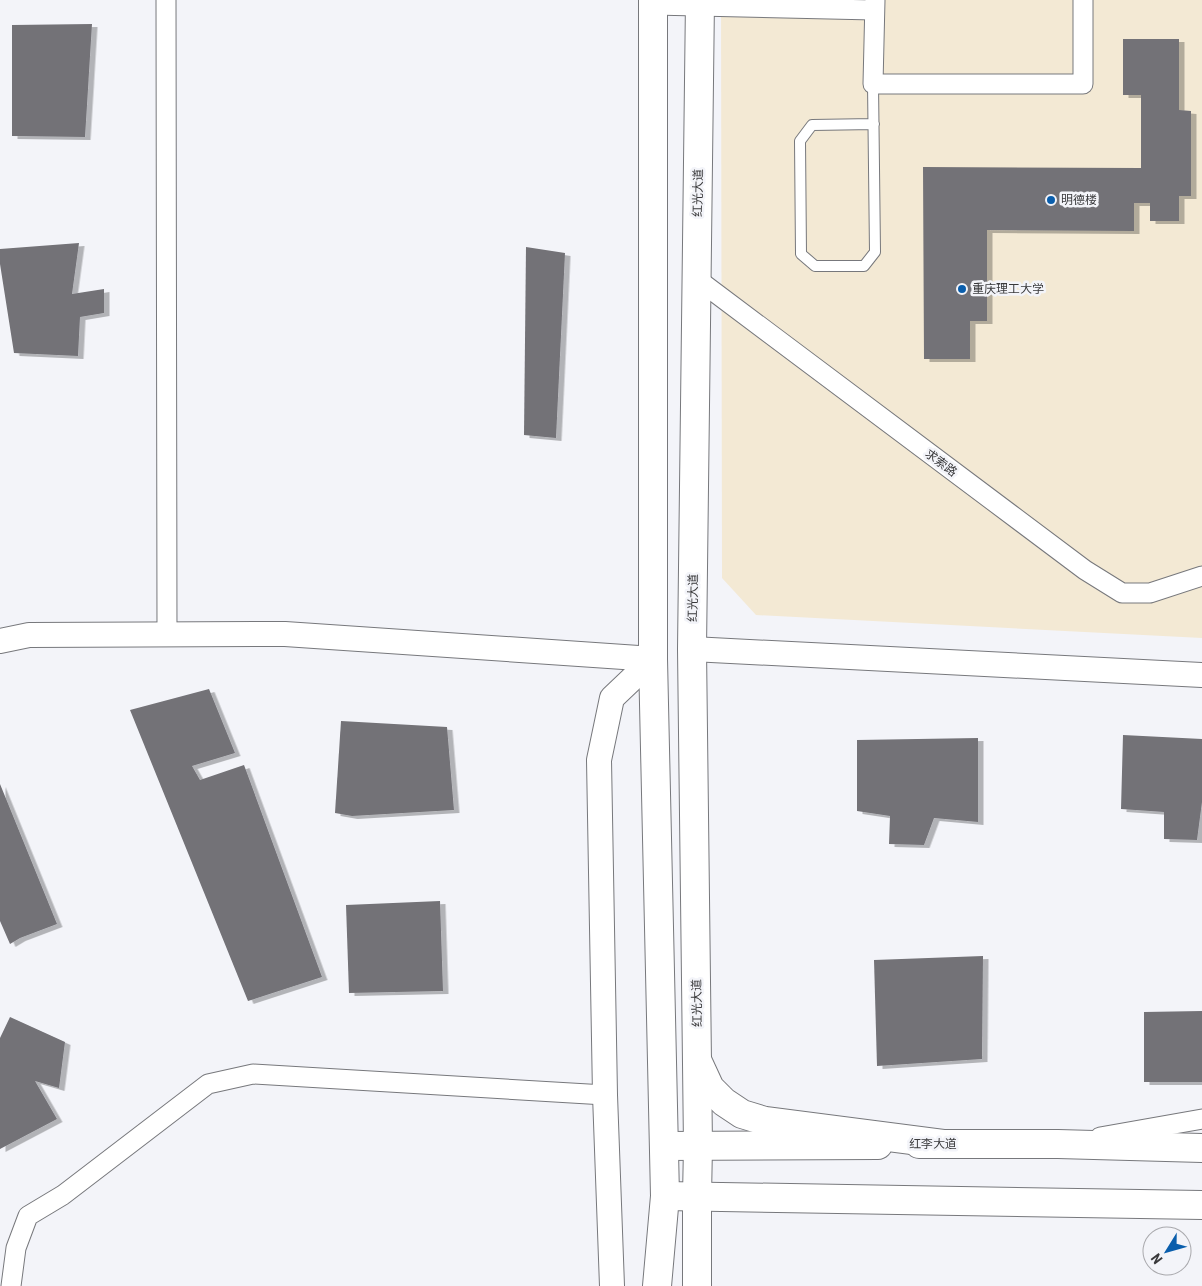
<svg xmlns="http://www.w3.org/2000/svg" width="1202" height="1286" viewBox="0 0 1202 1286" font-family="'Roboto Condensed','Noto Sans SC',sans-serif">
<defs>
<filter id="shadow"><feDropShadow dx="5.5" dy="3" stdDeviation="0" flood-color="#0004"/></filter>
</defs>
<rect width="100%" height="100%" fill="#f3f4f9"/>
<polygon fill="#f3e9d4" points="721,0 1202,0 1202,638 756,615 722,578"/>
<g fill="#737277" filter="url(#shadow)">
<polygon points="92,24 85,137 12,136 12,25"/>
<polygon points="1123,39 1179,39 1179,110 1191,111 1191,196 1179,196 1179,221 1150,221 1150,203 1134,203 1134,231 987,230 987,321 970,321 970,359 924,359 923,167 1141,168 1141,95 1123,95"/>
<polygon points="79,243 72,294 104,289 104,313 80,317 78,356 14,353 0,264 0,249"/>
<polygon points="526,247 565,253 556,438 524,435"/>
<polygon points="209,689 235,753 192,766 200,780 244,765 322,977 248,1001 130,710"/>
<polygon points="341,721 447,727 454,810 352,816 335,813"/>
<polygon points="1123,735 1202,739 1202,802 1197,840 1164,839 1164,812 1121,809"/>
<polygon points="978,738 978,822 934,818 924,845 889,844 890,816 857,811 857,740"/>
<polygon points="0,784 57,924 20,938 10,944 0,921"/>
<polygon points="440,901 443,991 349,993 346,905"/>
<polygon points="983,956 982,1059 877,1066 874,960"/>
<polygon points="1202,1011 1202,1082 1144,1082 1144,1012"/>
<polygon points="10,1017 65,1042 59,1088 35,1081 57,1119 0,1149 0,1038"/>
</g>
<g fill="none" stroke-linecap="round" stroke-linejoin="round">
<defs>
<polyline id="service" points="873,84 875,252 864,266 815,266 801,254 800,141 812,125 874,124"/>
<g id="minor">
<polyline points="166,0 167,635"/>
<polyline points="875,0 873,84 1083,84 1083,0"/>
<polyline points="653,5 874,10"/>
<polyline points="697,279 1085,570 1122,593 1150,593 1202,576"/>
<polyline points="1100,1137 1202,1119"/>
<polyline points="11,1286 16,1248 28,1216 63,1195 208,1084 253,1074 605,1095"/>
</g>
<g id="tertiary">
<polyline points="0,641 29,635 285,634 653,659"/>
<polyline points="692,649 1202,675"/>
<polyline points="612,1286 605,1095 599,760 612,698 653,659"/>
</g>
<g id="secondary">
<polyline points="919,1144 1058,1144 1202,1148"/>
<polyline points="664,1146 878,1145"/>
<polyline points="697,1196 697,1286"/>
<polyline points="657,1286 665,1196 1202,1205"/>
</g>
<g id="primary">
<polyline points="653,0 653,659 665,1196"/>
<polyline points="698,1062 710,1088 724,1102 742,1114 765,1121 943,1144"/>
<polyline points="697,1196 698,1146 692,649 700,0"/>
</g>
</defs>
<use href="#service" stroke="#77787c" stroke-width="12"/>
<use href="#minor" stroke="#77787c" stroke-width="21"/>
<use href="#tertiary" stroke="#77787c" stroke-width="26"/>
<use href="#secondary" stroke="#77787c" stroke-width="30"/>
<use href="#primary" stroke="#77787c" stroke-width="30"/>
<use href="#service" stroke="#fff" stroke-width="10"/>
<use href="#minor" stroke="#fff" stroke-width="19"/>
<use href="#tertiary" stroke="#fff" stroke-width="24"/>
<use href="#secondary" stroke="#fff" stroke-width="28"/>
<use href="#primary" stroke="#fff" stroke-width="28"/>
</g>
<g fill="#0a5eac" stroke="#f3f4f9" stroke-width="2">
<circle cx="1051" cy="200" r="5"/>
<circle cx="962" cy="289" r="5"/>
</g>
<g text-anchor="middle" dominant-baseline="central" stroke-width="5" stroke-linejoin="round" paint-order="stroke">
<g font-size="12" fill="#39393b" stroke="#f3f4f9">
<text transform="translate(698 193) rotate(-89)">红光大道</text>
<text transform="translate(941 463) rotate(37)">求索路</text>
<text transform="translate(693 598) rotate(-89)">红光大道</text>
<text transform="translate(697 1003) rotate(-91)">红光大道</text>
<text x="933" y="1144">红李大道</text>
</g>
<g font-size="12" fill="#39393b" stroke="#f3f4f9" text-anchor="start">
<text x="1061" y="200">明德楼</text>
<text x="972" y="289">重庆理工大学</text>
</g>
</g>
<g transform="translate(1167 1251) rotate(233)"><circle r="24" fill="#f3f4f9" stroke="#a9a9ad"/>
<path d="M0-4L9 19L0 12L-9 19Z" fill="#0a5eac"/>
<text y="-8" font-size="14" font-weight="bold" text-anchor="middle" fill="#39393b">N</text>
</g>
</svg>
